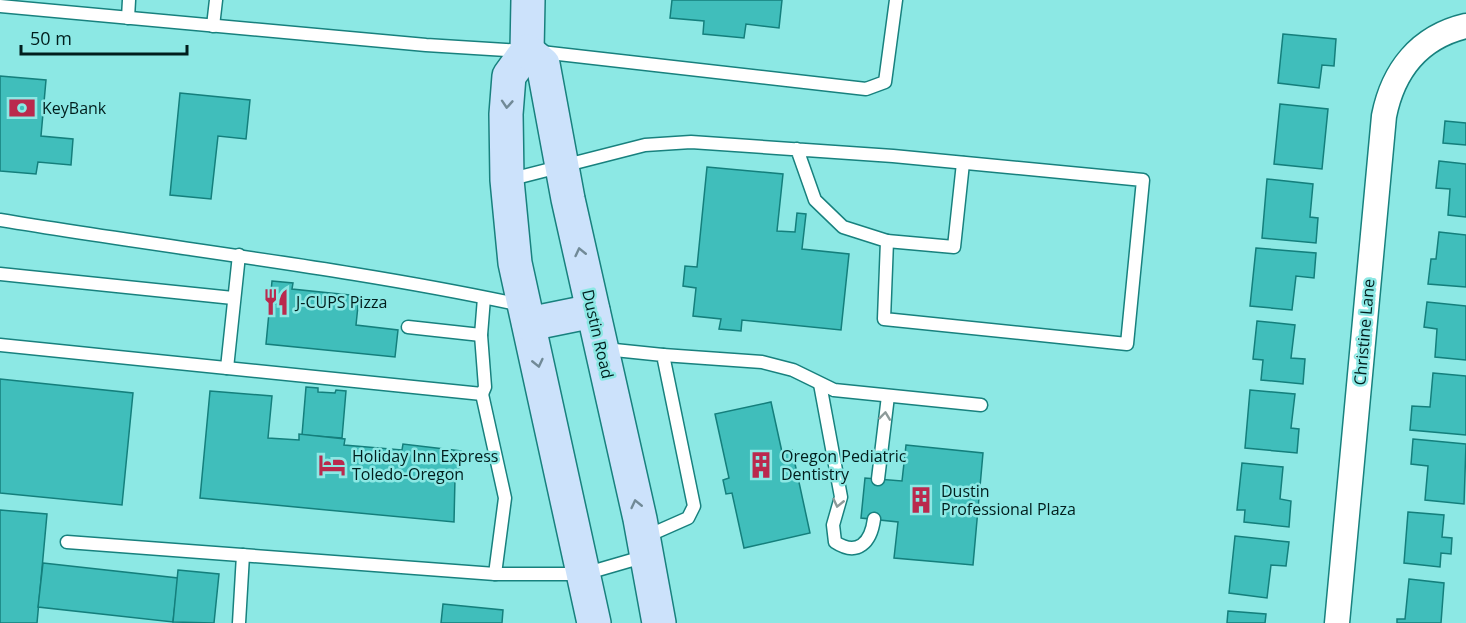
<svg xmlns="http://www.w3.org/2000/svg" width="1466" height="623" viewBox="0 0 1466 623" font-family="'Open Sans',sans-serif">
<rect width="100%" height="100%" fill="#8ce8e4"/>
<g fill="#40bebb" stroke="#147f7c" stroke-width="1.5">
<polygon points="672,0 782,0 779,28 746,24 744,38 703,34 704,21 670,18"/>
<polygon points="1283,34 1336,39 1334,66 1322,65 1319,88 1278,83"/>
<polygon points="0,76 46,80 41,136 73,139 71,165 38,162 36,174 0,171"/>
<polygon points="180,93 250,100 246,139 218,136 211,199 170,195"/>
<polygon points="1280,104 1328,109 1322,169 1274,164"/>
<polygon points="1445,121 1466,123 1466,145 1443,143"/>
<polygon points="1439,161 1466,164 1466,217 1448,215 1450,189 1436,188"/>
<polygon points="707,167 783,174 777,231 795,232 797,213 806,214 802,249 849,254 841,330 742,320 741,331 719,329 721,319 693,316 696,288 683,286 685,266 697,267"/>
<polygon points="1267,179 1313,184 1310,217 1318,218 1316,243 1262,238"/>
<polygon points="1439,232 1466,235 1466,287 1428,284 1431,259 1436,259"/>
<polygon points="1256,248 1316,253 1314,278 1296,276 1292,310 1250,306"/>
<polygon points="272,281 293,283 292,289 359,296 356,325 398,330 395,357 266,344"/>
<polygon points="1427,302 1466,306 1466,360 1435,357 1437,329 1424,327"/>
<polygon points="1257,321 1295,325 1291,358 1305,359 1303,384 1261,380 1263,360 1253,359"/>
<polygon points="1433,373 1466,376 1466,435 1410,430 1412,406 1430,407"/>
<polygon points="0,379 133,393 122,505 0,493"/>
<polygon points="306,387 318,388 318,392 335,393 336,390 346,391 342,438 302,435"/>
<polygon points="1250,390 1295,394 1291,428 1299,429 1297,453 1245,448"/>
<polygon points="210,391 272,396 268,438 299,440 299,434 345,439 344,445 402,450 403,444 461,451 458,478 455,478 454,522 200,498"/>
<polygon points="771,402 782,452 792,450 810,533 744,548 732,493 726,494 723,480 729,478 715,414"/>
<polygon points="1413,439 1466,444 1464,504 1425,500 1428,466 1411,464"/>
<polygon points="906,445 983,453 973,565 894,558 898,522 861,518 865,478 902,481"/>
<polygon points="1242,463 1283,467 1280,499 1291,501 1289,527 1244,522 1245,510 1237,510"/>
<polygon points="0,510 47,514 37,623 0,623"/>
<polygon points="1408,512 1444,515 1442,537 1452,538 1451,554 1441,553 1440,567 1404,563"/>
<polygon points="1235,536 1289,542 1286,566 1271,565 1267,598 1229,593"/>
<polygon points="43,563 178,578 173,622 38,607"/>
<polygon points="178,570 219,574 214,623 173,622"/>
<polygon points="1409,579 1444,583 1441,623 1397,623 1397,619 1405,619"/>
<polygon points="443,604 503,610 502,623 441,623"/>
<polygon points="1228,611 1266,614 1265,623 1227,623"/>
</g>
<g fill="none" stroke-linecap="round" stroke-linejoin="round">
<defs>
<g id="lane">
<polyline points="0,6 426,45 523,51"/>
<polyline points="128,18 129,0"/>
<polyline points="213,26 216,0"/>
<polyline points="541,52 866,89 885,82 896,0"/>
<polyline points="508,180 645,145 691,142 893,156 1143,180 1127,344 884,319 887,241 843,227 815,200 797,149"/>
<path d="M0 220C174 249 349 268 521 305"/>
<polyline points="887,241 954,247 963,163"/>
<polyline points="0,274 233,298"/>
<polyline points="408,327 481,335"/>
<polyline points="0,345 482,394 485,387 481,335 484,298"/>
<polyline points="605,349 663,355 694,506 688,518 645,537"/>
<polyline points="663,355 762,362 793,370 834,390 981,405"/>
<polyline points="227,368 239,255"/>
<path d="M820 384 841 497 833 525 835 542C858 557 871 542 874 519"/>
<polyline points="482,394 505,498 495,574"/>
<polyline points="878,479 888,396"/>
<polyline points="67,542 495,574 584,574 646,556"/>
<polyline points="239,623 243,555"/>
</g>
<path id="street" d="M1337 623 1384 116C1393 71 1419 37 1466 26"/>
<g id="secondary">
<polyline points="528,0 527,51 509,76 506,114 507,180 515,263 594,623"/>
<polyline points="527,51 543,64 568,199 640,519 659,623"/>
<polyline points="529,324 593,311"/>
</g>
</defs>
<use href="#lane" stroke="#18817e" stroke-width="15"/>
<use href="#street" stroke="#18817e" stroke-width="27"/>
<use href="#secondary" stroke="#18817e" stroke-width="36"/>
<use href="#lane" stroke="#fff" stroke-width="12"/>
<use href="#street" stroke="#fff" stroke-width="24"/>
<use href="#secondary" stroke="#cce2fb" stroke-width="33"/>
</g>
<defs><path id="oneway-chevron" d="M-2-3.5L2.5 0L-2 3.5" fill="none" stroke-width="1.6" stroke-linecap="round" stroke-linejoin="round" transform="scale(1.5)"/></defs>
<g stroke="#718a97">
<use href="#oneway-chevron" transform="translate(507 104) rotate(94)"/>
<use href="#oneway-chevron" transform="translate(580 252) rotate(-103)"/>
<use href="#oneway-chevron" transform="translate(538 363) rotate(77)"/>
<use href="#oneway-chevron" transform="translate(636 504) rotate(-103)"/>
</g>
<g stroke="#8d9a99">
<use href="#oneway-chevron" transform="translate(885 416) rotate(-83)"/>
<use href="#oneway-chevron" transform="translate(838 503) rotate(103)"/>
</g>
<defs>
<symbol id="bank-bare" viewBox="-9 -9 18 18"><path d="M-6-4H6V4H-6ZM0-2.3a2.3 2.3 0 1 0 0 4.6a2.3 2.3 0 1 0 0-4.6Z" fill="#ba294d" stroke="#8ce8e4" stroke-width="2.5" paint-order="stroke"/></symbol>
<symbol id="restaurant-bare" viewBox="-9 -9 18 18"><path d="M-5-6h1v4h1v-4h1v4h1v-4h1v5L-1.5 .5V6h-2V.5L-5-1ZM5-6V6H3V1.5H1.5Q1.5-4 5-6Z" fill="#ba294d" stroke="#8ce8e4" stroke-width="2.5" paint-order="stroke"/></symbol>
<symbol id="hotel-bare" viewBox="-9 -9 18 18"><path d="M-6-4.5h1.5V1H6V5H4.5V3h-9V5H-6ZM-4 0a1.8 1.8 0 1 1 3.6 0ZM.5 0V-2.5h3Q6-2.5 6 0Z" fill="#ba294d" stroke="#8ce8e4" stroke-width="2.5" paint-order="stroke"/></symbol>
<symbol id="building-bare" viewBox="-9 -9 18 18"><path d="M-4-6H4V6H1V3H-1V6H-4ZM-2.5-4.3h1.7v1.8h-1.7ZM.8-4.3h1.7v1.8H.8ZM-2.5-1h1.7V.8h-1.7ZM.8-1h1.7V.8H.8Z" fill="#ba294d" stroke="#8ce8e4" stroke-width="2.5" paint-order="stroke"/></symbol>
</defs>
<g fill-rule="evenodd">
<use href="#bank-bare" x="3" y="89" width="38" height="38"/>
<use href="#restaurant-bare" x="257" y="283" width="38" height="38"/>
<use href="#hotel-bare" x="313" y="446" width="38" height="38"/>
<use href="#building-bare" x="742" y="446" width="38" height="38"/>
<use href="#building-bare" x="902" y="481" width="38" height="38"/>
</g>
<g text-anchor="middle" dominant-baseline="central" stroke-width="5" stroke-linejoin="round" paint-order="stroke">
<g font-size="16" fill="#011e1d" stroke="#8ce8e4" text-anchor="start">
<text x="42" y="108">KeyBank</text>
<text x="296" y="302">J-CUPS Pizza</text>
<text x="352" y="456">Holiday Inn Express<tspan x="352" dy="18">Toledo-Oregon</tspan></text>
<text x="781" y="456">Oregon Pediatric<tspan x="781" dy="18">Dentistry</tspan></text>
<text x="941" y="491">Dustin<tspan x="941" dy="18">Professional Plaza</tspan></text>
</g>
<g font-size="16" fill="#011e1d" stroke="#8ce8e4">
<text transform="translate(1364 332) rotate(-85)">Christine Lane</text>
<text transform="translate(598 334) rotate(77)">Dustin Road</text>
</g>
</g>
<path d="M21 45v9h166v-9" fill="none" stroke="#011e1d" stroke-width="3"/>
<text x="30" y="45" font-size="18" fill="#011e1d" stroke="#8ce8e4" stroke-width="4.5" paint-order="stroke">50 m</text>
</svg>
